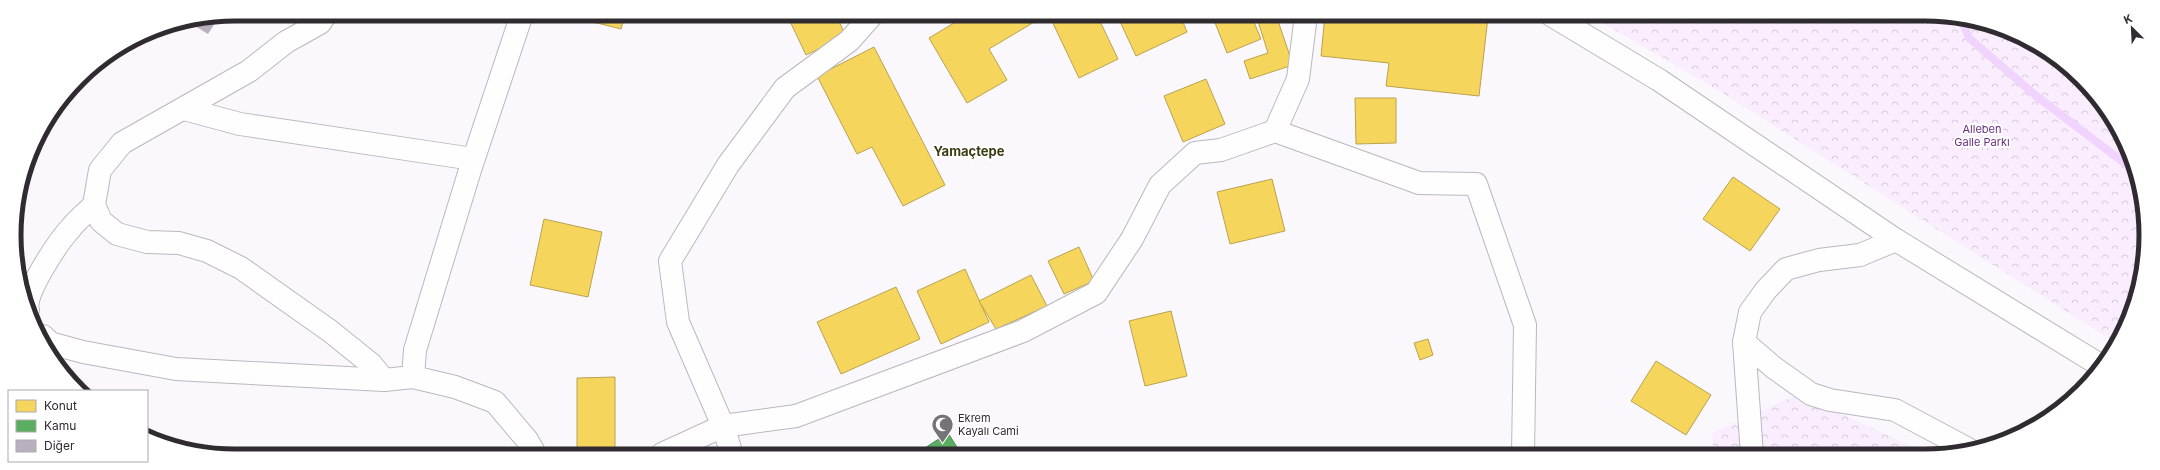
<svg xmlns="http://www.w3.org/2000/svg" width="2160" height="470" viewBox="0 0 2160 470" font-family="Inter,sans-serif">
<defs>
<pattern id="forest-crowns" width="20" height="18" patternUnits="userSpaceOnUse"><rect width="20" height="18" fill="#f9edfe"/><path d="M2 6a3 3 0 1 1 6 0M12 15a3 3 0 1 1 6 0" fill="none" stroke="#d6cbda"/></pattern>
</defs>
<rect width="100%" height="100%" fill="#fbf8fd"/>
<g fill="url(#forest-crowns)">
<polygon points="1589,15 1954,16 2035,43 2100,100 2138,178 2144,264 2123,333 2116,343 1721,92"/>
<polygon points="1799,394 1913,447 1928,455 1714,455 1712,433"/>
</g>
<g fill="#f6d55c" stroke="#baa24f">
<polygon points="595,14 625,14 621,29 593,22"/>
<polygon points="787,15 836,15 846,36 806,55"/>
<polygon points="963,15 1046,15 989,49 1007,80 967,103 929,38 964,17"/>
<polygon points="1049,15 1097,15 1118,59 1079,78"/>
<polygon points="1117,15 1180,15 1187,32 1136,56"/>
<polygon points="1212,15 1251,15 1261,39 1227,53"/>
<polygon points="1256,15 1276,15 1293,65 1250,79 1244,61 1268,53"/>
<polygon points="1325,15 1469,15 1488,17 1479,96 1386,86 1389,63 1321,56"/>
<polygon points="874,47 945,185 903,206 872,147 857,154 817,76"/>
<polygon points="1206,79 1225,124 1183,142 1164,96"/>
<polygon points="1355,98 1396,98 1396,143 1356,144"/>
<polygon points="1733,177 1780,209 1750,251 1703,219"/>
<polygon points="1272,179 1285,231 1230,244 1217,192"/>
<polygon points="544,219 602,232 588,297 530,285"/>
<polygon points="1079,247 1094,281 1064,294 1048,261"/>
<polygon points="965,269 989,322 941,344 917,291"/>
<polygon points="1031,275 1047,306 996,329 979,301"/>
<polygon points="896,287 920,339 841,374 817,322"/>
<polygon points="1171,311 1187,376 1145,386 1129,321"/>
<polygon points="1428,339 1433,355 1420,360 1414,343"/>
<polygon points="1656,361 1711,395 1686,435 1631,401"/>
<polygon points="615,377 615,454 577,454 577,378"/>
</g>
<polygon fill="#5aae61" stroke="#4d8753" points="948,433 962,455 914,455"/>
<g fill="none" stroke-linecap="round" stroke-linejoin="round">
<polyline stroke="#f1d4fe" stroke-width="8" points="1961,18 1969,38 2035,95 2135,171"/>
</g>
<polygon fill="#b9afbe" points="219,17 208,34 190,23"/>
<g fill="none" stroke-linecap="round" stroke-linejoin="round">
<defs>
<g id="minor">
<polyline points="326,14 320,23 286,42 249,71 122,143 100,170 94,205 101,221 117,234 147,242 179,243 207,251 241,268 330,331 371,364 384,380 413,377"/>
<polyline points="522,14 470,170 415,350 413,377 455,387 495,402 527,440 535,454"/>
<polyline points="184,109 240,124 473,159"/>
<polyline points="1275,131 1419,183 1476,184 1525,325 1523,455"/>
<path d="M28 310C22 295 59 241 70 229 77 220 86 213 94 205"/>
<polyline points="43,336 50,343 83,352 176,369 384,380"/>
<polyline points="1744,342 1773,367 1811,394 1830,400 1895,410 1968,449"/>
<polyline points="662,454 723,426 796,416 1023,331 1096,293 1132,239 1160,185 1195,153 1221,150 1275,131 1298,79 1306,15"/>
<polyline points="732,455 723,426 678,322 670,261 728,165 785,88 849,41 872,15"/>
<polyline points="1752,455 1744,342 1750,312 1766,290 1786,269 1819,260 1860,255 1896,240"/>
</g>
<polyline id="tertiary" points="1551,15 1659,80 1896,240 2100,365"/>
</defs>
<use href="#minor" stroke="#bbb8bd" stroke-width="24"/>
<use href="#tertiary" stroke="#bbb8bd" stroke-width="24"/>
<use href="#minor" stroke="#fefeff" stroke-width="22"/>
<use href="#tertiary" stroke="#fefeff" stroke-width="22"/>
</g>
<defs>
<symbol id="mosque-pin" viewBox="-11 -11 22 30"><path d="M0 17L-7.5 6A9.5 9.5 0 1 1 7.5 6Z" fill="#767378" stroke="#fff"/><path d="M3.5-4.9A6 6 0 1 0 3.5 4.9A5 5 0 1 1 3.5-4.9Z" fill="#fff"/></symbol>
</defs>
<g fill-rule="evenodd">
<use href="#mosque-pin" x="930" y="412" width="25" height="34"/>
</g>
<g text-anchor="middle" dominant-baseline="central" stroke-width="4" stroke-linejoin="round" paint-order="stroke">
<g font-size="11" fill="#6a2e80" stroke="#fff">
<text x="1982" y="129">Alleben<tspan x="1982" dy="13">Galle Parkı</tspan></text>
</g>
<g font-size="11" fill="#2f2b31" stroke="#fff" text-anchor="start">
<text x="958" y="418">Ekrem<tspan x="958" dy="13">Kayalı Cami</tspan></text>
</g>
<g font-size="13" font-weight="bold" fill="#3e3c12" stroke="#fff">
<text x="969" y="151">Yamaçtepe</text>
</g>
</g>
<path d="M0 0H2160V470H0ZM235 21H1925A214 214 0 0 1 2139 235V235A214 214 0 0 1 1925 449H235A214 214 0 0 1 21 235V235A214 214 0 0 1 235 21Z" fill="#fff" fill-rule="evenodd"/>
<path fill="none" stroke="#2f2b31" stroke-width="5" d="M235 21H1925A214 214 0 0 1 2139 235V235A214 214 0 0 1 1925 449H235A214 214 0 0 1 21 235V235A214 214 0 0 1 235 21Z"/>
<rect x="8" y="390" width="140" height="72" fill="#ffffff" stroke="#acaaad"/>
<rect x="16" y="400" width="20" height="12" fill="#f6d55c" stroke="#acaaad"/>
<text x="44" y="410" font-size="12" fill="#2f2b31">Konut</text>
<rect x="16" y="420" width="20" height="12" fill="#5aae61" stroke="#acaaad"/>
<text x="44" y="430" font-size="12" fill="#2f2b31">Kamu</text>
<rect x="16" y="440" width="20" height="12" fill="#b9afbe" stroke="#acaaad"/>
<text x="44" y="450" font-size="12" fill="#2f2b31">Diğer</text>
<g transform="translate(2132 28) rotate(336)" stroke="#ffffff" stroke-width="3" paint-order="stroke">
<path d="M0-3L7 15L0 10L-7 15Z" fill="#2f2b31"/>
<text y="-6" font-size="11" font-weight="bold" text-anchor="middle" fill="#2f2b31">K</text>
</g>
</svg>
